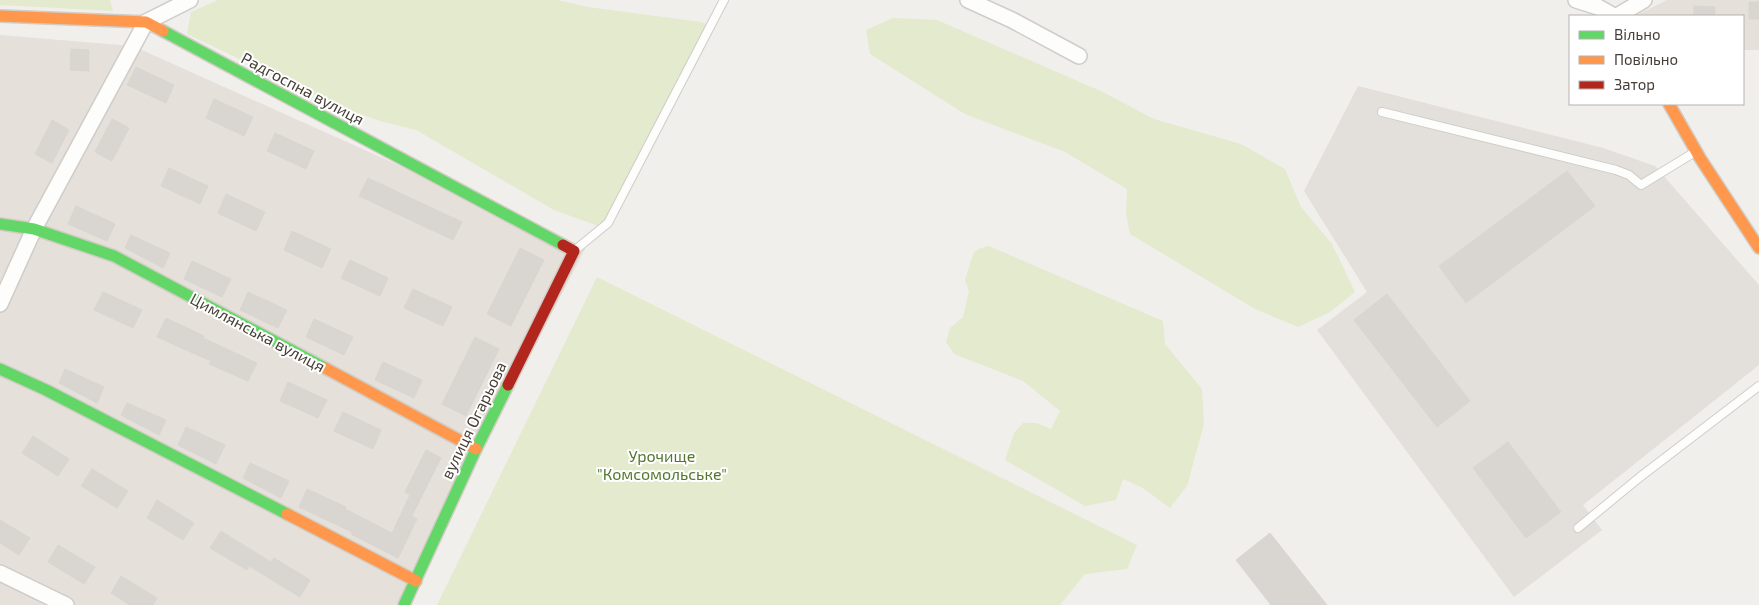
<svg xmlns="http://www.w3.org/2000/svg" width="1759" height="605" viewBox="0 0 1759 605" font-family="'Exo 2',sans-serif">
<rect width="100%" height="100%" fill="#f1efec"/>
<g fill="#e5e0d9">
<polygon points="1667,0 1759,0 1759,50 1743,50 1743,16 1635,16"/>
<polygon points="0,35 133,46 585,249 401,605 0,605"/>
</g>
<polygon fill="#e3dfdb" points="1358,86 1603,148 1655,166 1759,285 1759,365 1583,505 1602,530 1514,597 1317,330 1367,292 1304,191"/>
<g fill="#e3eacd">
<polygon points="0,0 110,0 113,11 0,5"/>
<polygon points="218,0 557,0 588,7 701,22 712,26 601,227 554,210 416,130 380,121 342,108 187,34 191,12"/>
<polygon points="893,18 937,20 1103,92 1154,119 1241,144 1285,169 1301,207 1332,244 1355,292 1330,312 1298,327 1255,309 1130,234 1126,214 1127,189 1065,152 965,114 870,54 866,30"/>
<polygon points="989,246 1163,321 1165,344 1202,389 1204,424 1187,486 1170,508 1143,488 1123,479 1116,500 1085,506 1005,460 1014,433 1023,423 1036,423 1051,429 1060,411 1023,381 954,354 946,342 950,328 963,317 969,291 965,280 974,252 981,248"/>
<polygon points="597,277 1137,545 1127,569 1085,574 1060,605 437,605"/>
</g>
<g fill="#d9d6d2" stroke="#d9d5d1">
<rect x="1749" y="2" width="10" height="17"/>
<polygon points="1694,6 1715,7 1715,16 1694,16"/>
<polygon points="71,49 89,50 89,71 70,70"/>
<polygon points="136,67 174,85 166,103 127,85"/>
<polygon points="214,99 253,117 244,136 206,118"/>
<polygon points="112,119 129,128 112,161 95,152"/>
<polygon points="52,120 69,130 52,163 35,154"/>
<polygon points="275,133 314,151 306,169 267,151"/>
<polygon points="169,168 208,186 200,204 161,186"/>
<polygon points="1567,171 1595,206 1466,303 1439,266"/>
<polygon points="368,178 462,222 453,240 359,196"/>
<polygon points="226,194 265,212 256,231 218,213"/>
<polygon points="76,206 115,224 107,241 68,224"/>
<polygon points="292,231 331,249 322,268 284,250"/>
<polygon points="131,235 170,253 163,268 125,248"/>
<polygon points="520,248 544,260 511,326 487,314"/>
<polygon points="350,260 388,278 380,296 341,278"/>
<polygon points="192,261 231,279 222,297 184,279"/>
<polygon points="413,289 452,307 443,326 404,308"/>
<polygon points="103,292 142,310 133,328 94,310"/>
<polygon points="248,292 287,310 278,328 240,310"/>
<polygon points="1387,294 1470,401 1437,427 1354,320"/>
<polygon points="166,318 204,336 203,338 257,363 248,381 209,364 211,361 157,337"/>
<polygon points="314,319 353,337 344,355 306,337"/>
<polygon points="475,337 499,349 466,416 442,404"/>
<polygon points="383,362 422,380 414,398 375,380"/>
<polygon points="65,369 104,387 97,403 59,383"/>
<polygon points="288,382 327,400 318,418 280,401"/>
<polygon points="127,403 166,420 159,435 121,415"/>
<polygon points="343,412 381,430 373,449 334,431"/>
<polygon points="186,427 225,445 216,464 178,445"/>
<polygon points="33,436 69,459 58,476 22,453"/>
<polygon points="1508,442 1561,512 1526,538 1473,468"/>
<polygon points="426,450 441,458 412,516 417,519 398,558 351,534 352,532 299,507 307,489 346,507 345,509 392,533 410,495 405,492"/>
<polygon points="250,463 289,481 281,498 243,478"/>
<polygon points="92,469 128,491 117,508 81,486"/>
<polygon points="157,500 194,523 183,540 147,518"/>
<polygon points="0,520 30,538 19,555 0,543"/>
<polygon points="221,531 271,562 274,558 310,580 300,597 249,566 247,570 210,548"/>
<polygon points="1270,533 1327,605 1271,605 1236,560"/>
<polygon points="58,545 95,567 84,584 48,562"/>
<polygon points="121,576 157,598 153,605 130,605 111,593"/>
</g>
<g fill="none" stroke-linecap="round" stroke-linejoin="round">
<defs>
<g id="lane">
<polyline points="1382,112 1616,170 1629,175 1641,185 1695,152"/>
<polyline points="574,251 608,223 724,0"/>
<polyline points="1578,528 1640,477 1759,386"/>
</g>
<g id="street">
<polyline points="968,0 1012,20 1079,56"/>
<polyline points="1576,0 1598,7 1614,16"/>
<polyline points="1617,16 1644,0"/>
<polyline points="0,304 34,229 146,22 190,0"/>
<polyline points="0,573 66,605"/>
</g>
<g id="fast">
<polyline points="163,31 563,245"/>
<polyline points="0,224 34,229 114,256 325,368"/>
<polyline points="0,369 46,390 287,514"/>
<polyline points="404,605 476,449 508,385"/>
</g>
<g id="slow">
<polyline points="0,16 146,22 163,31"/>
<polyline points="1669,104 1700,158 1759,248"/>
<polyline points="325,368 476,449"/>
<polyline points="287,514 416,581"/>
</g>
<polyline id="jam" points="508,385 574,251 563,245"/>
</defs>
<use href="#lane" stroke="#cfccc9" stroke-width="10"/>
<use href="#street" stroke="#cfccc9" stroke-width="18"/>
<use href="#fast" stroke="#d1ccc4" stroke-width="14"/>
<use href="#slow" stroke="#d1ccc4" stroke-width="14"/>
<use href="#jam" stroke="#d1ccc4" stroke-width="14"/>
<use href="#lane" stroke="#fdfdfc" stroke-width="8"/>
<use href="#street" stroke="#fdfdfc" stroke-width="15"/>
<use href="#fast" stroke="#63d668" stroke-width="11"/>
<use href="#slow" stroke="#ff974d" stroke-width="11"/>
<use href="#jam" stroke="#b3261e" stroke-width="11"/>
</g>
<g text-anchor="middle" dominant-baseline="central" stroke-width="4" stroke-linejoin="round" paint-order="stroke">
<g font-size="16" fill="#473e37" stroke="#fff">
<text transform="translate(303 88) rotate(28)">Радгоспна вулиця</text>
<text transform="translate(258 332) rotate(28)">Цимлянська вулиця</text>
<text transform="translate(473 420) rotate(-64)">вулиця Огарьова</text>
</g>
<g font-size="16" fill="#54772d" stroke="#fff">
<text x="662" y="455">Урочище<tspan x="662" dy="18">"Комсомольське"</tspan></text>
</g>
</g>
<rect x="1569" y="15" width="175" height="90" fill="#ffffff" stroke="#b5b2af"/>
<rect x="1579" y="31" width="25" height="8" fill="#63d668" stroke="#b5b2af"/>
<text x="1614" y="40" font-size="15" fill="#473e37">Вільно</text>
<rect x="1579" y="56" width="25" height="8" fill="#ff974d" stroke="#b5b2af"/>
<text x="1614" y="65" font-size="15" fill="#473e37">Повільно</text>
<rect x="1579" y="81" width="25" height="8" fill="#b3261e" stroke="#b5b2af"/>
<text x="1614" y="90" font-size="15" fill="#473e37">Затор</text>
</svg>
